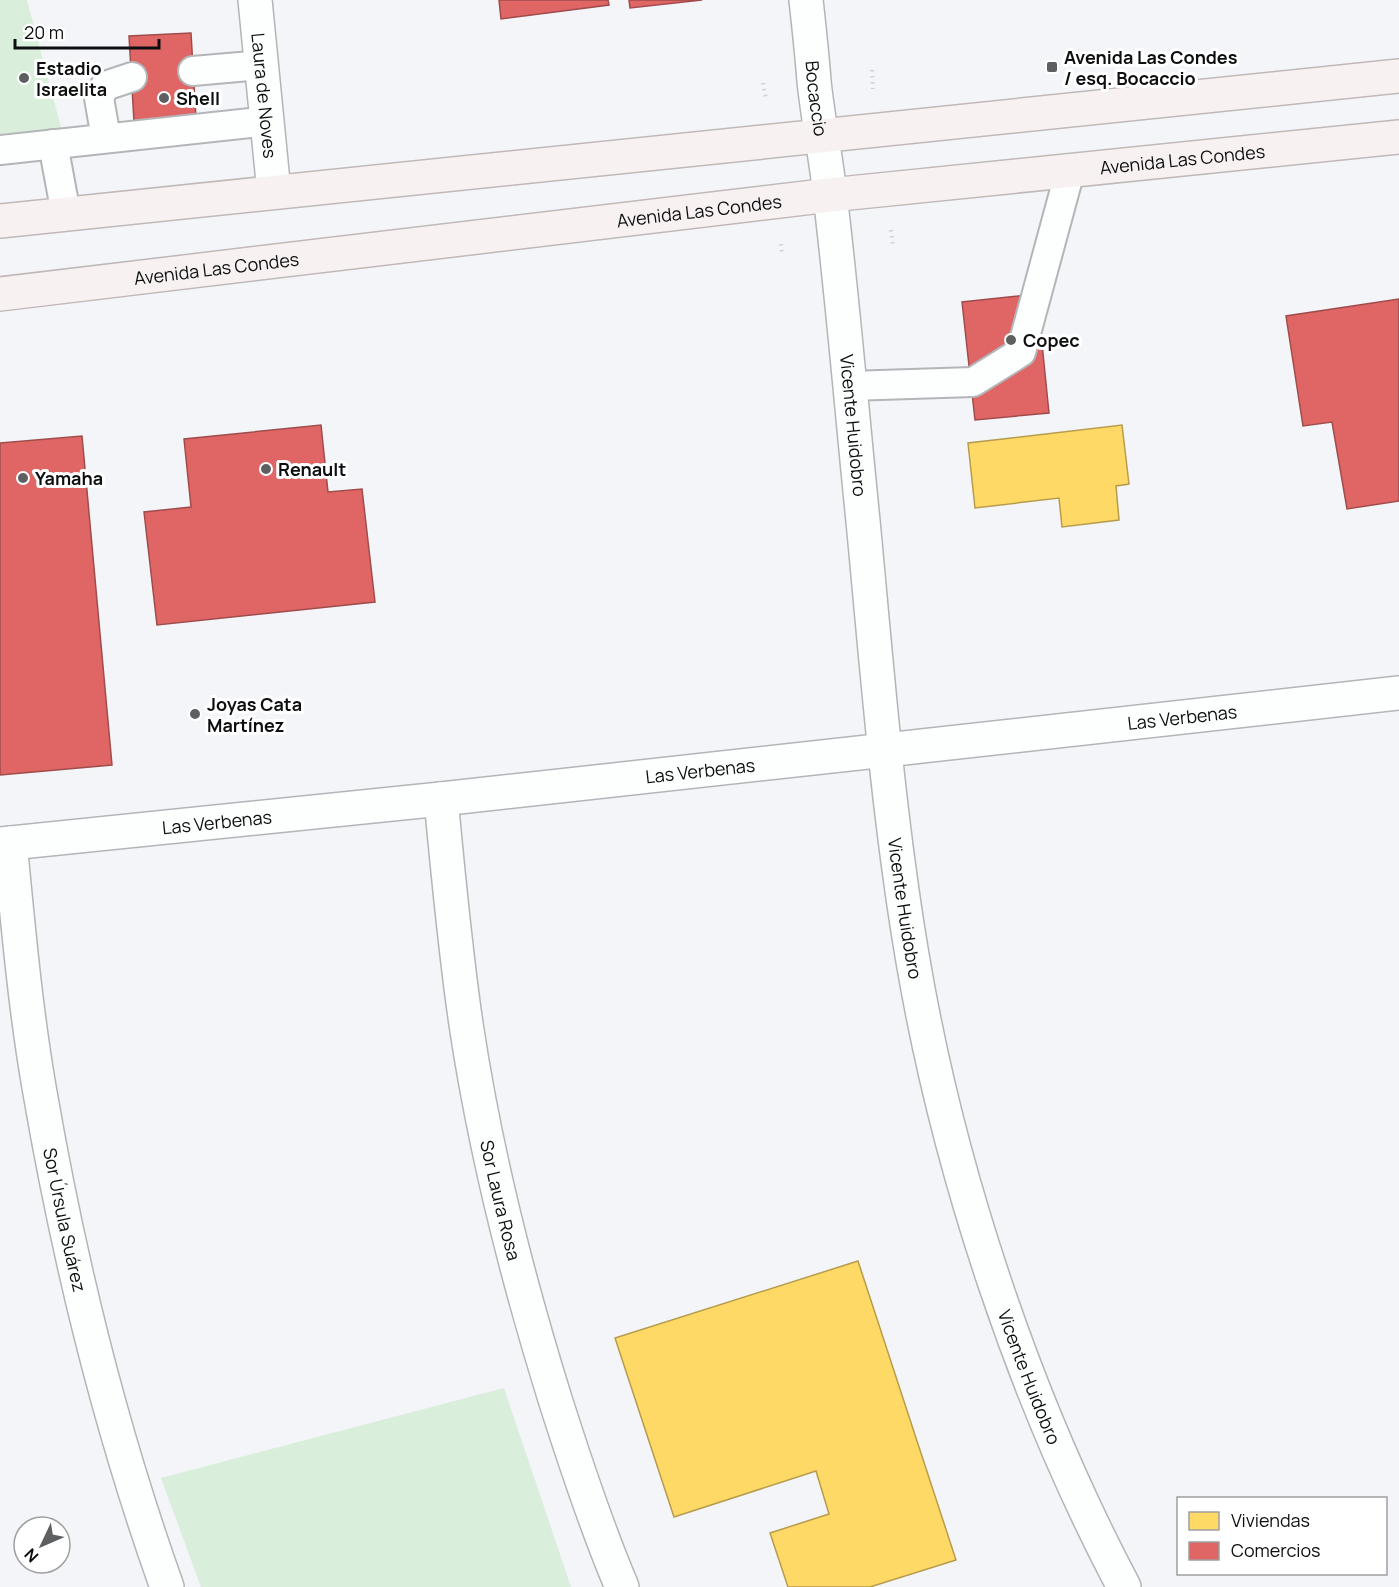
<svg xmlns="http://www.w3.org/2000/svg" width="1399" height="1587" viewBox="0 0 1399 1587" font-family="Manrope,sans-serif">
<rect width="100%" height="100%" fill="#f3f5f8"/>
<g fill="#daeedc">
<polygon points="0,0 27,0 69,157 0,163"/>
<polygon points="504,1388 571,1587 201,1587 161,1478"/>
</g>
<g fill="#ffd966" stroke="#b69c4c" stroke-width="1.5">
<polygon points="1122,425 1129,484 1116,486 1119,520 1062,527 1059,498 975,508 968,443"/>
<polygon points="858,1261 956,1560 870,1587 788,1587 770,1533 829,1514 816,1471 674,1517 615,1338"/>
</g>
<g fill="#e06666" stroke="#a04c4c" stroke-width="1.5">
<polygon points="499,0 608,0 609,5 501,19"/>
<polygon points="629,0 702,0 630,8"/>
<polygon points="191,33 196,118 134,122 129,36"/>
<polygon points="1037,294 1049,413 975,420 962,302"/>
<polygon points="1399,299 1399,501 1347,509 1332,422 1303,426 1286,316"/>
<polygon points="321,425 328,492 362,489 375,602 157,625 144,512 191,507 184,439"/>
<polygon points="82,436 112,765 0,775 0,443"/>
</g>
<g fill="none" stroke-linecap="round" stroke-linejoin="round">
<defs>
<g id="service">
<polyline points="193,71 262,65"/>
<polyline points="106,138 99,98 105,86 132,77"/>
<polyline points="53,144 66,214"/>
<polyline points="0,150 268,121"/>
<polyline points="849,386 973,382 1021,352 1070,171"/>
</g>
<g id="minor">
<path id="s1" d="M255 0 274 192"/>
<path id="s2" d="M886 750 1399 693"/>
<path id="s3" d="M441 799C448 874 455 949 466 1024 485 1151 517 1277 555 1399 575 1462 596 1526 622 1587"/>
<path id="s4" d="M10 843C18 924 25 1006 39 1087 68 1256 109 1425 167 1587"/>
</g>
<g id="tertiary">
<path id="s5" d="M806 0C809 27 812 54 814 81 818 120 826 157 830 195 843 303 852 413 863 521 877 668 888 815 913 961 949 1172 1024 1398 1124 1587"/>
<path id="s6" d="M0 844 441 799 886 750"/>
</g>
<g id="primary">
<polyline points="0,221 1399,76"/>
<path id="s7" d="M0 294 830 195 1399 137"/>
</g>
</defs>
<use href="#service" stroke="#b3b5b8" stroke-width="32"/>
<use href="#minor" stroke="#b3b5b8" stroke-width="36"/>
<use href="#tertiary" stroke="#b3b5b8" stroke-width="36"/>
<use href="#primary" stroke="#c0b9b8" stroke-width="36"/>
<g stroke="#d0d2d4" stroke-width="4" stroke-dasharray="1.5 4.5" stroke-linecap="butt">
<polyline points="872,70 873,89"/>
<polyline points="763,83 766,99"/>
<polyline points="891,230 893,247"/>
<polyline points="781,244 782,255"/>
</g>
<use href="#service" stroke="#fdfefe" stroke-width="28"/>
<use href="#minor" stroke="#fdfefe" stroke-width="33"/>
<use href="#tertiary" stroke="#fdfefe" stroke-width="33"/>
<use href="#primary" stroke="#f7f2f1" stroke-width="33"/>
</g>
<g fill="#5d5f61" stroke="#fff" stroke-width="2">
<rect x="1046" y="61" width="12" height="12" rx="3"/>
<circle cx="24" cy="78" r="6"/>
<circle cx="164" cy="98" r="6"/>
<circle cx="1011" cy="340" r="6"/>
<circle cx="266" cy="469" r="6"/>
<circle cx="23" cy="478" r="6"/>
<circle cx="195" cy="714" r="6"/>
</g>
<g text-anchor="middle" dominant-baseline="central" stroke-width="6" stroke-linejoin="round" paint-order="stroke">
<g font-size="18" font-weight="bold" fill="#0c0e10" stroke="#fff" text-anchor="start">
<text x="1064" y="57">Avenida Las Condes<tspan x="1064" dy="21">/ esq. Bocaccio</tspan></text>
<text x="36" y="68">Estadio<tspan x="36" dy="21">Israelita</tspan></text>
<text x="176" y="98">Shell</text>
<text x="1023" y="340">Copec</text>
<text x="278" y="469">Renault</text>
<text x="35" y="478">Yamaha</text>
<text x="207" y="704">Joyas Cata<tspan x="207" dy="21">Martínez</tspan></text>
</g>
<g font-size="18" fill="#0c0e10" stroke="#fff">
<text stroke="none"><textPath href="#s1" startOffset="96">Laura de Noves</textPath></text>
<text stroke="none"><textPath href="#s5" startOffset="99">Bocaccio</textPath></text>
<text stroke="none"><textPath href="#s7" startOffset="1190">Avenida Las Condes</textPath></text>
<text stroke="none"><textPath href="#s7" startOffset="704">Avenida Las Condes</textPath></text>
<text stroke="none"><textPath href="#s7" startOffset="218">Avenida Las Condes</textPath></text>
<text stroke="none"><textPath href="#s5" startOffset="428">Vicente Huidobro</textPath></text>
<text stroke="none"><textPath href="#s2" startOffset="298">Las Verbenas</textPath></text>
<text stroke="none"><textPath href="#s6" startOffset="704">Las Verbenas</textPath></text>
<text stroke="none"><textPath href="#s6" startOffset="218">Las Verbenas</textPath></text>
<text stroke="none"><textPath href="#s5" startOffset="914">Vicente Huidobro</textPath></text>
<text stroke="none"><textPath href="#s3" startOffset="406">Sor Laura Rosa</textPath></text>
<text stroke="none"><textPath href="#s4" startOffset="381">Sor Úrsula Suárez</textPath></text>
<text stroke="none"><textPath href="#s5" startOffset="1400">Vicente Huidobro</textPath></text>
</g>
</g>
<rect x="1177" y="1497" width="210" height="78" fill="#ffffff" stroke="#9e9f9f" stroke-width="1.5"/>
<rect x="1189" y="1512" width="30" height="18" fill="#ffd966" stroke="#9e9f9f" stroke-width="1.5"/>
<text x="1231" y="1527" font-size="18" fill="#0c0e10">Viviendas</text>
<rect x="1189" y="1542" width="30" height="18" fill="#e06666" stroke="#9e9f9f" stroke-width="1.5"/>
<text x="1231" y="1557" font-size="18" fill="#0c0e10">Comercios</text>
<g transform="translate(42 1545) rotate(226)"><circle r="28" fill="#ffffff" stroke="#9e9f9f" stroke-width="1.5"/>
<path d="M0-4.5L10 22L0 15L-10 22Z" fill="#5d5f61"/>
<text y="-9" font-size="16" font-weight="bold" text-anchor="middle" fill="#0c0e10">N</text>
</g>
<path d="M15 39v9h144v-9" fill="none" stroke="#0c0e10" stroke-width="3"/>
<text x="24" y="39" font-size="18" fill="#0c0e10" stroke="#ffffff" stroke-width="4.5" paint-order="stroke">20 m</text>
</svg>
